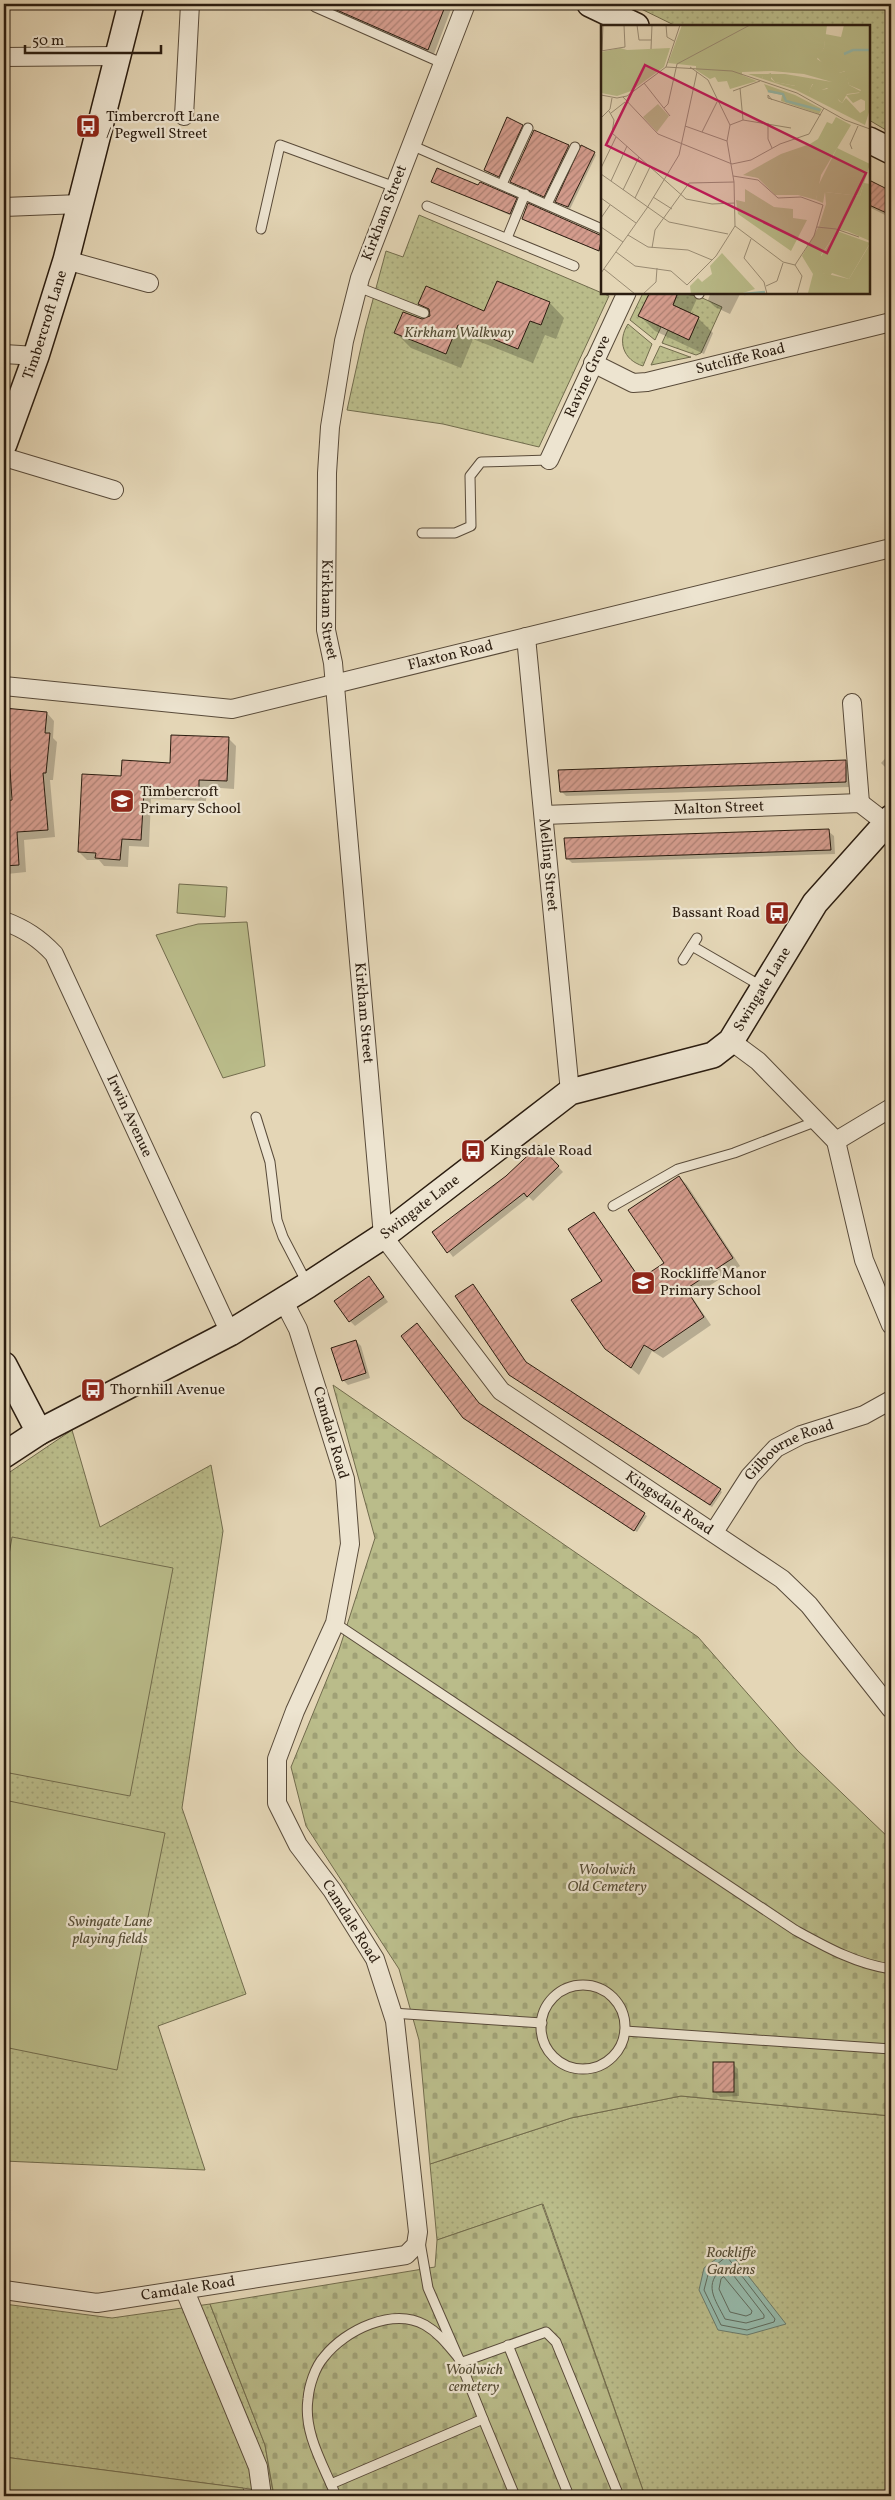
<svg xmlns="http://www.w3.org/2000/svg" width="895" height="2500" viewBox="0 0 895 2500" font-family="Vollkorn,serif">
<defs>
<pattern id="grass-dots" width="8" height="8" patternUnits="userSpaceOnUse" patternTransform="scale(1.25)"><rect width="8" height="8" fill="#babc8a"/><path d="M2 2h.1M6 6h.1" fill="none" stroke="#a0a176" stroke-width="1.8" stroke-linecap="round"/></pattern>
<pattern id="cemetery-stones" width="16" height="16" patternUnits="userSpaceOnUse" patternTransform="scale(1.25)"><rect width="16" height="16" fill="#babc8a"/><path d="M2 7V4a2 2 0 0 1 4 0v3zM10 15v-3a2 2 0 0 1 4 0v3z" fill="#a0a176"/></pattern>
<pattern id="building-hatch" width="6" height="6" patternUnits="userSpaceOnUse" patternTransform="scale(1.25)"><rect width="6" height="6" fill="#d49c8d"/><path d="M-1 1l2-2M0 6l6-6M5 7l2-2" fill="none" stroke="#ac7f72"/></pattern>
</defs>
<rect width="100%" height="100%" fill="#e4d6b6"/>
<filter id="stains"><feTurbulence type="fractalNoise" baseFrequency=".004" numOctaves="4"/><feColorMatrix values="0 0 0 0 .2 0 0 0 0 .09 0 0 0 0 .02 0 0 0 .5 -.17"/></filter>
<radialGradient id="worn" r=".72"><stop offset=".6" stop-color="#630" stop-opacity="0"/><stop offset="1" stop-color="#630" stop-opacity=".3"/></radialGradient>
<g fill="url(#grass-dots)" stroke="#726c4d">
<polygon points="631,4 891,4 891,133 869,120 869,26 676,26"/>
<polygon points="419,215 609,296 539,447 443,424 347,410 365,329 386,251 403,257"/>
<polygon points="643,293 650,293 639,316 661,327 655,340 630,320"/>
<polygon points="678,293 698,296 722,307 701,353 696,355 662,343 668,330 689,339 699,317 673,305"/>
<path d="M628 324 652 344 643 366C623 360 617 341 628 324Z"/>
<polygon points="660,346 690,357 691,357 651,365"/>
<polygon points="72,1430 100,1527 211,1465 223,1531 182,1808 246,1994 158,2026 205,2170 4,2161 4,1476"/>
<polygon points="681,2096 891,2116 891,2496 645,2496 543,2204 437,2240 430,2164 571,2118"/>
<polygon points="4,2304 112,2318 210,2304 265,2445 273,2492 4,2457"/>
</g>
<g fill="url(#cemetery-stones)" stroke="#726c4d">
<polygon points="333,1385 698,1637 797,1750 891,1840 891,2116 681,2096 571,2118 430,2164 419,2040 399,1969 306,1826 291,1767 339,1650 375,1538"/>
<polygon points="542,2204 645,2496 274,2496 265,2445 210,2304 435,2267 437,2240"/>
</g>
<g fill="#babc8a" stroke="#726c4d">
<polygon points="179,884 227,887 225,917 177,913"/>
<polygon points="247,922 265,1066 223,1078 156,935 198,924"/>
<polygon points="12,1537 173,1568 130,1796 4,1772 4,1584"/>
<polygon points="4,1800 165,1833 117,2070 4,2047"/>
<polygon points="4,2457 243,2488 246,2496 4,2496"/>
</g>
<polygon fill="#96b9aa" stroke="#6b7b6c" points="728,2250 786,2324 747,2335 718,2330 699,2290 704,2268"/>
<g fill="#0003">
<polygon points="315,4 453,4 434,54"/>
<polygon points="522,126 524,128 501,178 488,172 486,170"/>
<polygon points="568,147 570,149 546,198 514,184"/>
<polygon points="594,153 596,155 570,209 559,203"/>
<polygon points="869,181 891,192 891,218 869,207"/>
<polygon points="433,182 479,187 518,201 512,216"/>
<polygon points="529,205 602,237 601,252 525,221 523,219"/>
<polygon points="651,292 700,292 690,314 698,318 713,333 704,354 655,331 640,316"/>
<polygon points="711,292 741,292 730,314 715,307 708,300"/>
<polygon points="550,303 564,318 556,339 545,335 533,363 473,339 461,368 411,348 396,333 431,316 420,304 485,312"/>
<polygon points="4,709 47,713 54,721 53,738 57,742 53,780 50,780 55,837 24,840 26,872 7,874 4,870 4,802 13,801 12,776 4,775"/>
<polygon points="228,738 236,746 234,789 207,787 206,801 151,799 149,847 129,846 128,867 104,866 99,860 87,860 79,852 122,778 171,764"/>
<polygon points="891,752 891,773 881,763"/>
<polygon points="845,761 850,766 850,787 566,796 561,791"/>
<polygon points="828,831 834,836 835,854 572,863 567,858"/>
<polygon points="539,1147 563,1172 533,1201 529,1197 453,1257 434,1232 507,1176"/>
<polygon points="679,1177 687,1185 740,1266 692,1297 711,1325 663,1358 652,1351 639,1375 606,1348 604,1281 594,1214 641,1279 665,1263"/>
<polygon points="373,1282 388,1302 355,1326 350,1321"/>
<polygon points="356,1341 361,1346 370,1378 348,1385 343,1380"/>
<polygon points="527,1364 720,1490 722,1492 712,1507 513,1377"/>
<polygon points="479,1405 644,1514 647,1516 637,1532 467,1420"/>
<polygon points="733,2064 738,2069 739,2096 720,2097 715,2092"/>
</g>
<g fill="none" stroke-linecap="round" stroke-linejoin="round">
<g stroke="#606b5d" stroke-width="1">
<polygon points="725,2258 728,2258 775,2319 774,2322 747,2330 721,2325 704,2290 709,2271"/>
<path d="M724 2267H727L764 2315V2318L746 2323 725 2319C715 2299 702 2284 724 2267Z"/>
<polygon points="724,2277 752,2311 751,2314 746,2316 730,2312 719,2289 721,2279"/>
</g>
</g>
<g fill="url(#building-hatch)" stroke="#2b1d10">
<polygon points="323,4 446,4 428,50"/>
<polygon points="507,117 523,125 499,177 484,170"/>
<polygon points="534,130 569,145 544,197 510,182"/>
<polygon points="581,145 595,152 568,207 555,202"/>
<polygon points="437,168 478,185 480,182 517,198 510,214 431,182"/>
<polygon points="869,180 891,191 891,215 869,205"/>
<polygon points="528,203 602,236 599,251 522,219"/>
<polygon points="497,281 550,302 541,325 530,321 518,349 458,325 446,354 394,333 403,312 422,319 430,316 429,309 418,304 426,286 484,311"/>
<polygon points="650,292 678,292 673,305 699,317 689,340 638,316"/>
<polygon points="4,708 47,712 45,733 50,733 46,773 43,773 48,830 17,832 19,865 4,866 4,801 12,800 10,769 4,769"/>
<polygon points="171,735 229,737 227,781 199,780 199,794 144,792 141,840 122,839 120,860 95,858 96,853 78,852 82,774 121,776 122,760 170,763"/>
<polygon points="846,760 846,782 560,792 558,770"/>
<polygon points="829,829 831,850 566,859 564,838"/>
<polygon points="539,1145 559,1166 527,1197 524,1193 447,1253 432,1232 506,1176"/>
<polygon points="679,1176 733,1258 686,1289 704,1317 654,1351 644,1345 631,1368 605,1349 571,1300 602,1281 568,1229 594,1212 640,1279 664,1263 628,1210"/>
<polygon points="369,1276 384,1297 349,1322 334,1301"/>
<polygon points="473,1284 526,1362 721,1489 710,1505 509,1375 455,1296"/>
<polygon points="417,1323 479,1403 645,1513 634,1531 463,1418 401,1336"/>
<polygon points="356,1340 366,1373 342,1381 331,1348"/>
<rect x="713" y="2062" width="21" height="30"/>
</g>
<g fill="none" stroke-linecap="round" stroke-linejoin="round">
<defs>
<g id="lane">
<polyline points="315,7 444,64"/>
<polyline points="411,145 602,229"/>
<polyline points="502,184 528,128"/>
<polyline points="547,204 575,147"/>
<polyline points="427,206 574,266"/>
<polyline points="261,229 280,145 395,187"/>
<polyline points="507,238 525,194"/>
<polyline points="358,287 424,313"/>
<polyline points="699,294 700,292"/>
<polyline points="422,533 455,533 471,526 470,476 481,462 549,460"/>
<polyline points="692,946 763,987"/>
<polyline points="683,960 697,938"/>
<polyline points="256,1117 270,1162 277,1220 283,1237 307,1283"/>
<polyline points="613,1206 678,1169 734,1153 817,1121"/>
<path d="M335 1623 795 1930C826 1947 856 1964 891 1969"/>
<circle cx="583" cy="2027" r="42"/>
<polyline points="392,2013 542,2023"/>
<polyline points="625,2031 891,2049"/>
<polyline points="508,2345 569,2496"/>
<polyline points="460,2363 546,2332 556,2342 619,2496"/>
<polyline points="483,2419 515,2496"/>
<polyline points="331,2484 483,2419 459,2359"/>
<path d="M336 2496C324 2466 303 2433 308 2399 309 2386 315 2367 324 2357 345 2330 393 2307 425 2325 439 2333 448 2345 458 2357L428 2288 420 2242"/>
</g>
<g id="street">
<path id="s1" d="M466 4 360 278 344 341 330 427 327 473 326 630 333 663 383 1236 501 1391 782 1579 809 1605 891 1709"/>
<polyline points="4,57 117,56"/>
<polyline points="184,116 190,4"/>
<polyline points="4,207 80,204"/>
<polyline points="66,260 149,283"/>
<polyline points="4,354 36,356"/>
<path id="s2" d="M593 363 633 383 647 382 891 322"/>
<polyline points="4,457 114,490"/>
<path id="s3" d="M549 460 627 292"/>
<path id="s4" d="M526 637 570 1092"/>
<path id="s5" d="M4 686 232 709 891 548"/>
<polyline points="852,703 860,803"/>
<path id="s6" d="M544 815 860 803 886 823"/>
<path id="s7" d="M4 921C25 929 39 938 54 954L230 1333"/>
<polyline points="731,1041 758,1061 836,1141 891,1108"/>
<polyline points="836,1141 864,1260 891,1325"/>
<path id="s8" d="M714 1532 750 1476 776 1448 801 1435 864 1415 891 1400"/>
<path id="s9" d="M4 2290 97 2303 406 2255 416 2245 418 2232 395 2021 375 1959 332 1890 298 1845 277 1803V1759L295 1711 335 1623 350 1544 345 1479 298 1329 283 1300"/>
<polyline points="185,2291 258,2467 262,2496"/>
</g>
<g id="secondary">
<polyline points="590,4 636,26"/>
<polyline points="869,140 891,151"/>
<path id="s10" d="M4 444 36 356 66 260 131 4"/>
<polyline points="4,1365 39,1432"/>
<path id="s11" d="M4 1455 39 1432 230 1333 308 1285 383 1236 570 1092 713 1055 731 1041 815 903 891 818"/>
</g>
</defs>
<use href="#lane" stroke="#594b3a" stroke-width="11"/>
<use href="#street" stroke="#594b3a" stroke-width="20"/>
<use href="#secondary" stroke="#2b1d10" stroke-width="28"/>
<use href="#lane" stroke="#ede4d0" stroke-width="9"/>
<use href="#street" stroke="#ede4d0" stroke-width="18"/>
<use href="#secondary" stroke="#ede4d0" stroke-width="25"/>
</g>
<defs>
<symbol id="bus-square" viewBox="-11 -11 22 22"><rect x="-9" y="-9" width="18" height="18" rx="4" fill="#8f2418" stroke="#ede4d0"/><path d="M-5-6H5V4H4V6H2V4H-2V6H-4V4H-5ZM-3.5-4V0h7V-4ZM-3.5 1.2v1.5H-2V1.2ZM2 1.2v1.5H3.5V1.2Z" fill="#fff"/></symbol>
<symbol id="school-square" viewBox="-11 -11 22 22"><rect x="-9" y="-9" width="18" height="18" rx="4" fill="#8f2418" stroke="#ede4d0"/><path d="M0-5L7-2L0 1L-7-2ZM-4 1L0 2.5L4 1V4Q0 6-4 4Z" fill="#fff"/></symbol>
</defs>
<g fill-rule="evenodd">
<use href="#bus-square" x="74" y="112" width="28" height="28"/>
<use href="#school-square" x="108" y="787" width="28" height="28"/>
<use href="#bus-square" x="763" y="899" width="28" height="28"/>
<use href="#bus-square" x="459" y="1137" width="28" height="28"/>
<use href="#school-square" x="629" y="1269" width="28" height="28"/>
<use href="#bus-square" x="79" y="1376" width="28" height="28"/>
</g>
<g text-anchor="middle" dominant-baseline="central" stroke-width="4.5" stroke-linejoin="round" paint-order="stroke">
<g font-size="15" fill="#2b1d10" stroke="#ede4d0" text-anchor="start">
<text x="106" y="117">Timbercroft Lane<tspan x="106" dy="17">/ Pegwell Street</tspan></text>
<text x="140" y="792">Timbercroft<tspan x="140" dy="17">Primary School</tspan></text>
<text x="760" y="913" text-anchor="end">Bassant Road</text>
<text x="490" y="1151">Kingsdale Road</text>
<text x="660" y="1274">Rockliffe Manor<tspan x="660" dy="17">Primary School</tspan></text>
<text x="110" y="1390">Thornhill Avenue</text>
</g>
<g font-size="15" fill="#2b1d10" stroke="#ede4d0">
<text transform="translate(385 213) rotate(-69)">Kirkham Street</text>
<text stroke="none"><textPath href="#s10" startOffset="126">Timbercroft Lane</textPath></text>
<text stroke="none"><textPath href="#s2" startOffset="155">Sutcliffe Road</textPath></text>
<text stroke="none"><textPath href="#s3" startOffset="92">Ravine Grove</textPath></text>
<text stroke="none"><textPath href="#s1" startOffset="629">Kirkham Street</textPath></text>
<text stroke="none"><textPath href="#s5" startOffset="454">Flaxton Road</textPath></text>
<text stroke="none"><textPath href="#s6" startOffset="175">Malton Street</textPath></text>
<text stroke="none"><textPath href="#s4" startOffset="229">Melling Street</textPath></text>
<text stroke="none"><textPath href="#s11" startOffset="905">Swingate Lane</textPath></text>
<text stroke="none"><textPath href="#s1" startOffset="1034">Kirkham Street</textPath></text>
<text stroke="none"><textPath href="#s7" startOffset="239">Irwin Avenue</textPath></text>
<text stroke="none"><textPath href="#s11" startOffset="485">Swingate Lane</textPath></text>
<text transform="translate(330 1433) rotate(74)">Camdale Road</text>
<text stroke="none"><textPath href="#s8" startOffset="115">Gilbourne Road</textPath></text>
<text stroke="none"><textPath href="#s1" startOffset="1655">Kingsdale Road</textPath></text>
<text transform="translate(350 1922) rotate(58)">Camdale Road</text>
<text stroke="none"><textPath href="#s9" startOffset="186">Camdale Road</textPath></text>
</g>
<g font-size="15" font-style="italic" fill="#564d35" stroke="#ede4d0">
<text x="459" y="333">Kirkham Walkway</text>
<text x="607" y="1870">Woolwich<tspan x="607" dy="17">Old Cemetery</tspan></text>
<text x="110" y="1922">Swingate Lane<tspan x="110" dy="17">playing fields</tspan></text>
<text x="731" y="2253">Rockliffe<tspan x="731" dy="17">Gardens</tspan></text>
<text x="474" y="2370">Woolwich<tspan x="474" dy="17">cemetery</tspan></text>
</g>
</g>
<g transform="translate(601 25)">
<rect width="269" height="269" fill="#e4d6b6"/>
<path d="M81 0H226L223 23 216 34 238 48 245 46 248 60 261 67 246 69 241 78 226 63 210 69 208 66 212 59 195 61 174 57 170 52 161 51 162 54 147 49H184L231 57 203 49 171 46 141 47V50L156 56 129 64 126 56 117 57 114 52 109 54 95 45V41L67 38ZM19 23 26 25 69 23 63 42 30 66 16 71 0 68V27ZM57 79 68 91 56 107 42 92ZM236 123 269 139 259 171 224 167 222 178 215 175 217 161ZM144 164 173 182 192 184V193L206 195 190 226 137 189 135 175 144 177ZM218 201 238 203 220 230 222 248 248 254 269 219V269H198L207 268 212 249 201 231ZM121 228 154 264 139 269H90L89 261 97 253 101 257 111 249 109 241Z" fill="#babc8a"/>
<path d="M243 0H269V84L264 100 195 65 162 54 161 51 170 48V54L174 57 194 61 195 54 213 55 208 67 232 63 238 76 241 78 245 73 259 88 264 85V76L260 74 252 78 245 70 258 68 260 65 248 60 244 46 232 50 216 32 223 23 224 9 240 12ZM163 59 194 70 221 84 218 89 180 76 181 70 167 67Z" fill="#babc8a"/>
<path d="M235 92 250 100 220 150 215 175 197 170H174L157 153 142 150 180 129 209 119 217 114 226 97 231 99ZM263 158 269 159V216L246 206 218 201 225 179 224 167 259 171Z" fill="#babc8a"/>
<path d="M151 172 170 186 160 199 142 185ZM174 184 193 199 183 212 164 198ZM236 206 269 218 248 254 231 248 229 251 212 244Z" fill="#babc8a"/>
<path fill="none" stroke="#96b9aa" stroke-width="2.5" d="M243 29 252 25H269M167 66 182 69 185 76 219 85M143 269 164 267"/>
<path fill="none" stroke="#9a8c74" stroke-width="1" d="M36 0 38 15H50M65 0 66 12 73 16M50 24 51 0M0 26 24 22 23 0M1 26 2 0M65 42 79 0M43 58 69 91M132 66 159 56M0 70 16 73 26 71 65 42 131 46 196 68 244 95 269 104M22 72 57 109 131 139M171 75 167 70V73L220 90M63 83 67 79 76 39 149 0M8 86 13 95 11 108 85 174 111 179 134 178M10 88 24 77M0 93 9 84 11 73M142 95 190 103M167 98V114L171 123M129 100 142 95 139 63M84 101 126 116M101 107 116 77M251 124 249 119 257 101M131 139 150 135 179 119 208 109 223 83M0 143 15 112M0 149 68 197 127 209M132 151 157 155 177 173 200 172 222 180 213 211 194 240M10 156 26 121M22 165 38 132M52 172 71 184M0 173 35 198M34 173 49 142M0 193 9 180M134 201 182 237 194 240M0 202 22 217M216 202 235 204 258 212M27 210 47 222 87 225 111 235M150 214 143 233 163 257 166 269M51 223 54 205 88 158 133 157M15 227 34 241 70 246 86 260 115 231 134 201 133 157 126 116 129 100 107 55 89 42M194 240 201 251 196 269M3 244 34 269M0 248 46 183 78 130 96 47M165 261 176 256 182 238M42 269 55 257 56 243"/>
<path fill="#c2185b" fill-opacity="0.15" stroke="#c2185b" stroke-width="2.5" d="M44 40 265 148 226 228 5 120Z"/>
<rect width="269" height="269" fill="none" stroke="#2b1d10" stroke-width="2.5"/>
</g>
<rect width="895" height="2500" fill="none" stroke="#e4d6b6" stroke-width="20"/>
<rect x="5" y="5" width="885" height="2490" fill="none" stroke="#2b1d10" stroke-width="2.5"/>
<rect x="10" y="10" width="875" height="2480" fill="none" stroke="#2b1d10"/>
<path d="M25 45v8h136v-8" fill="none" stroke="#2b1d10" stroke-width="2.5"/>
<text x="32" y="45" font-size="15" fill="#2b1d10" stroke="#ede4d0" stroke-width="4" paint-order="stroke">50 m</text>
<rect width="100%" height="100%" filter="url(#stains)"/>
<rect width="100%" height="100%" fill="url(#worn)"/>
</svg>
